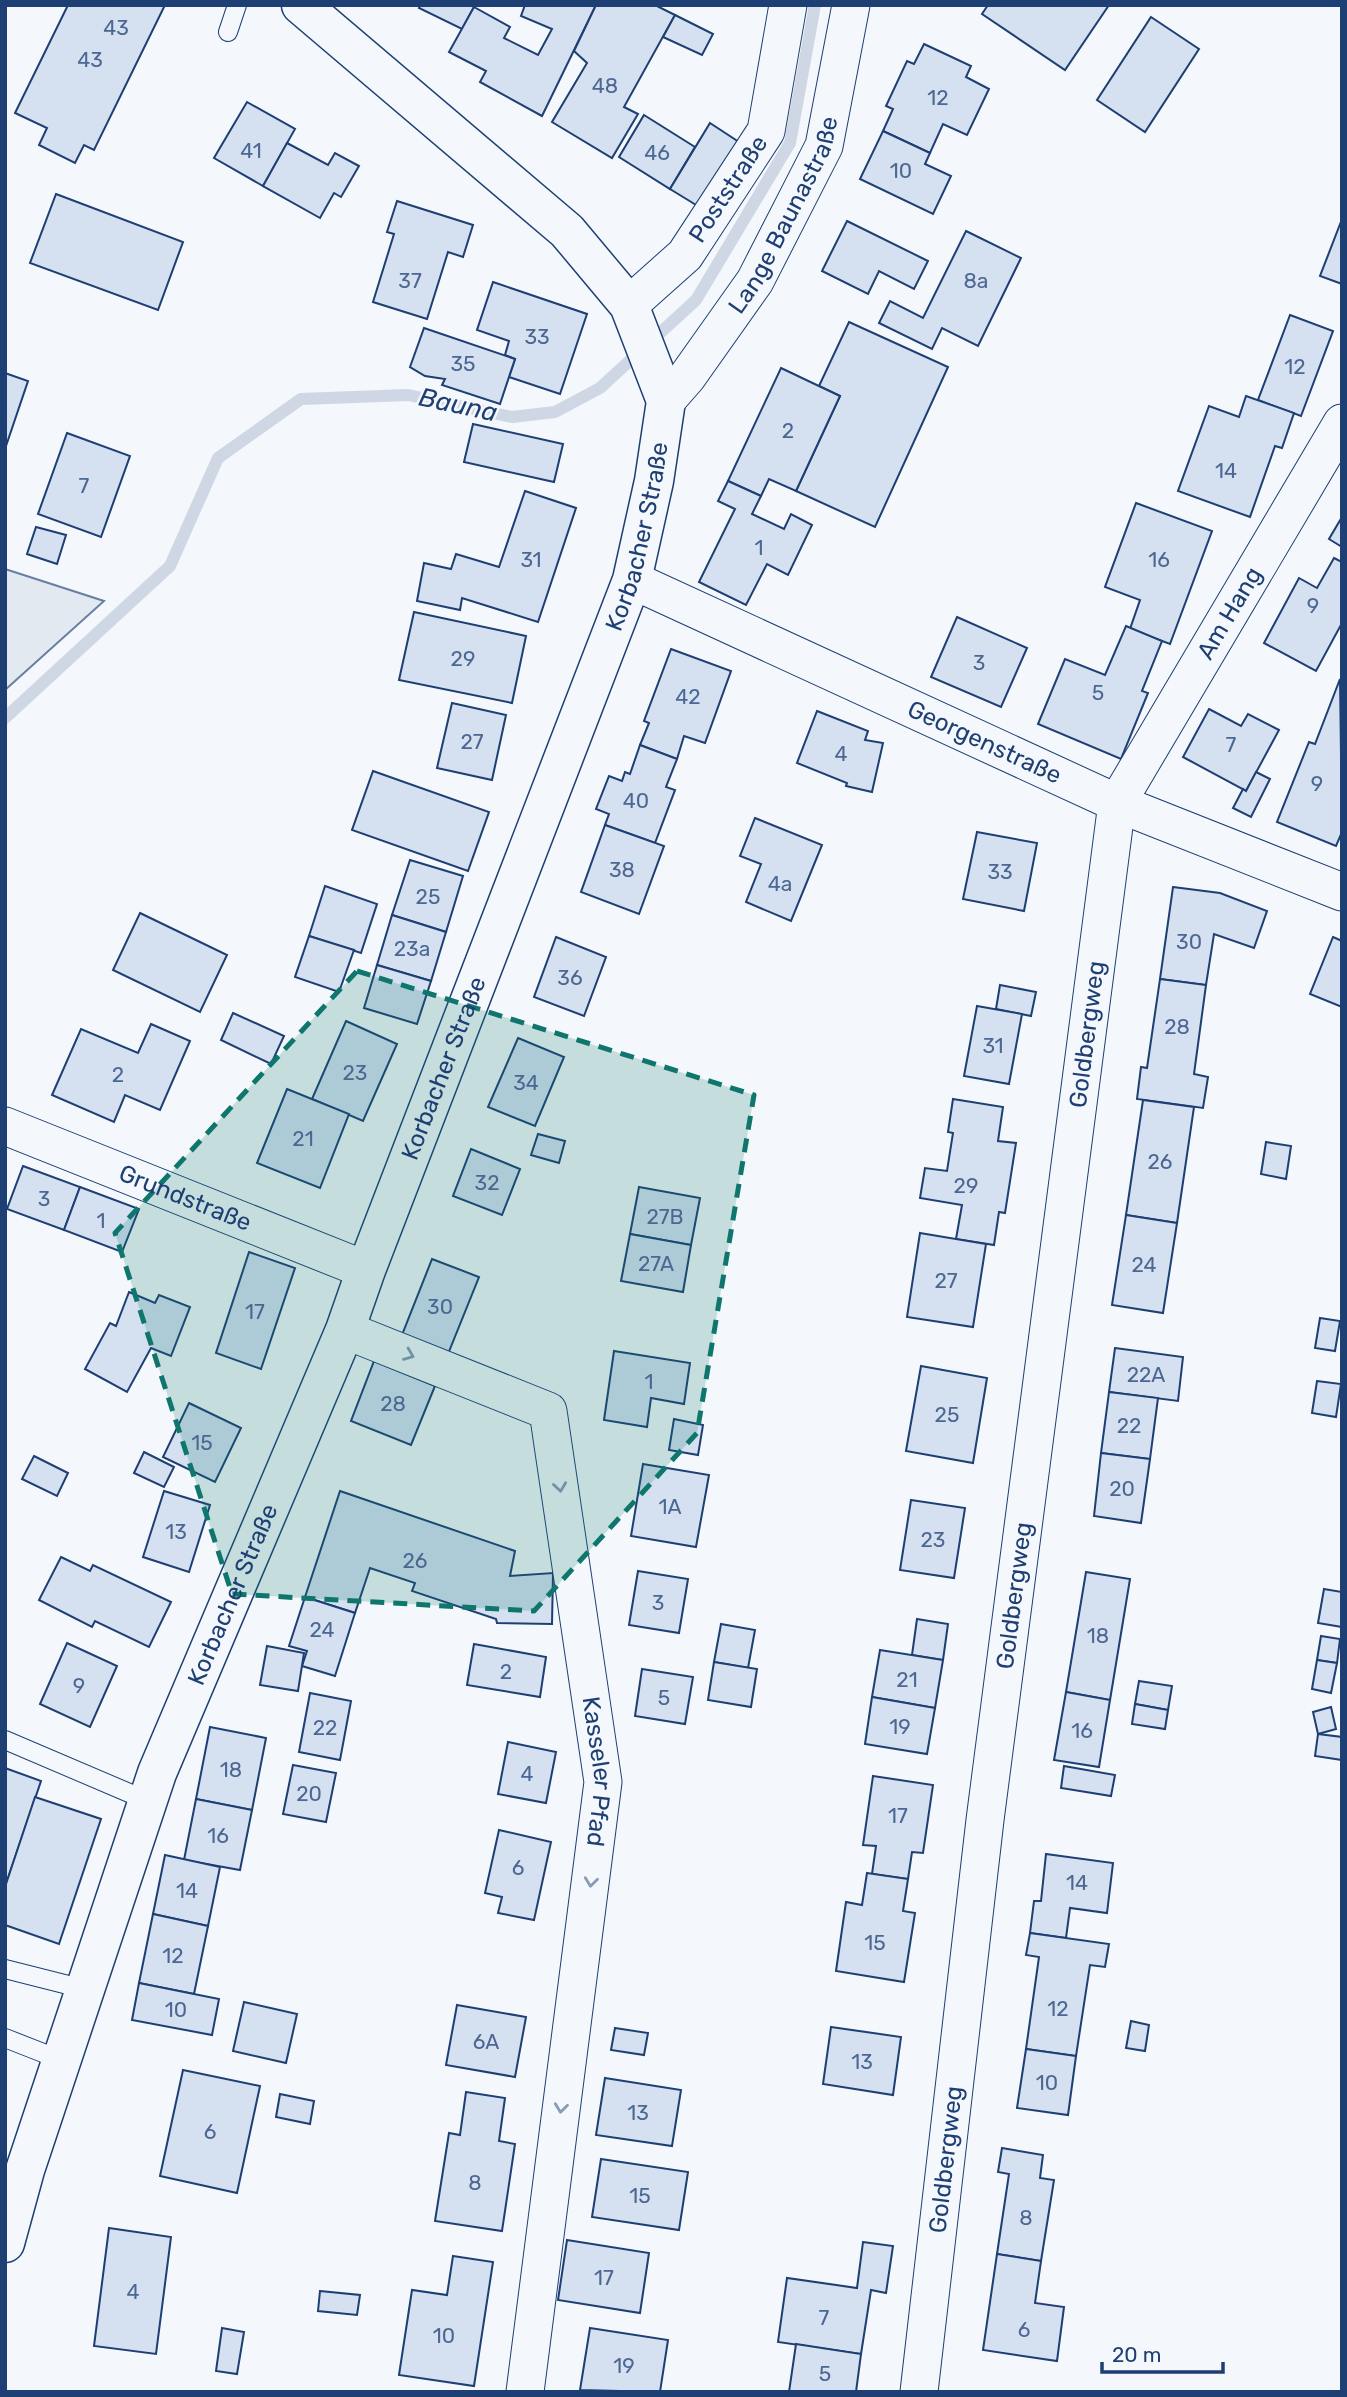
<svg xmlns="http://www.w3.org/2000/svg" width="1347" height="2397" viewBox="0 0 1347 2397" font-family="Rubik,sans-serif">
<rect width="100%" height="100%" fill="#f4f7fb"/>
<polygon fill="#e3e9f0" stroke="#687fa3" stroke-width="2" points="5,569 104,601 5,690"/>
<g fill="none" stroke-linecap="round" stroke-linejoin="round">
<polyline stroke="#cfd7e4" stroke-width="12" points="5,718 170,566 218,458 301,399 408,395 512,417 555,412 600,388 696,300 790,143 815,5"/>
</g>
<g fill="#d5e0f0" stroke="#1d3f73" stroke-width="2">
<polygon points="68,5 165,5 94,150 84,145 75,163 39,145 47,128 15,113"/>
<polygon points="420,5 475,5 462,29 419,8"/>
<polygon points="525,5 596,5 542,116 480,82 486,71 449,52 474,7 510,27 504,38 538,55 552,29 521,16"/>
<polygon points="596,5 655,5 675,15 624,107 638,114 612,158 552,122 587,63 574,51"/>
<polygon points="988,5 1109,5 1065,70 982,14"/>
<polygon points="675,15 713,34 702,55 663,37"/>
<polygon points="1151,17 1199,49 1145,132 1097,100"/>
<polygon points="924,44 971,66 966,77 989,89 967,135 943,124 930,153 883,131 893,109 886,106 907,61 914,64"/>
<polygon points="247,102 295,129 263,186 214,158"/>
<polygon points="644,115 695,147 670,189 619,157"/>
<polygon points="710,123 742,144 701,208 670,189"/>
<polygon points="883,131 930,153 925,164 951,176 933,214 860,179"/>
<polygon points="287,143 328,165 335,153 359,166 341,197 334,193 320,218 263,186"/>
<polygon points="56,194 183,242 158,310 30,263"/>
<polygon points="397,201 473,225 463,257 448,252 427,319 373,302 394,234 387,232"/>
<polygon points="1342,219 1342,284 1320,276"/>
<polygon points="847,221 928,261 914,289 879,271 868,294 822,271"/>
<polygon points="966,231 1021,258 978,346 942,328 932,349 879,323 890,301 923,318"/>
<polygon points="493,282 587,314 560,394 509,377 515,359 505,355 509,341 477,330"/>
<polygon points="1290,315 1333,331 1301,416 1258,400"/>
<polygon points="849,322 948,367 875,527 796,491 840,396 819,386"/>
<polygon points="424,328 515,359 500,404 442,385 445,379 425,376 410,367"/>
<polygon points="781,368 840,396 796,491 769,479 761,496 728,481"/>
<polygon points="5,373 28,381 5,449"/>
<polygon points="1246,396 1294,413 1282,448 1275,446 1250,517 1178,491 1209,406 1239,417"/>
<polygon points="473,424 563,444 554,482 464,462"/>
<polygon points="67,433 130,456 101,537 38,514"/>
<polygon points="728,481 761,496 752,514 784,529 791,514 812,525 788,575 767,564 746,605 699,582 735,509 718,501"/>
<polygon points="525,491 576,508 538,622 462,598 460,610 417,601 424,563 451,569 456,554 499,567"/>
<polygon points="1136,503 1212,531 1170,644 1130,629 1140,600 1105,587"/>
<polygon points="1342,517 1342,547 1329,539"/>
<polygon points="36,527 66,535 57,564 27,554"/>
<polygon points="1334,558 1342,562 1342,623 1316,671 1264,643 1299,578 1317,588"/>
<polygon points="414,612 526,636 512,703 399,680"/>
<polygon points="957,617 1027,648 1001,707 931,677"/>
<polygon points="1126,626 1162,641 1142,691 1148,693 1121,759 1038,724 1065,659 1105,675"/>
<polygon points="671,649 731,671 705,743 684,736 677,759 640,745 649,723 644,721"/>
<polygon points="1340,679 1342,832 1336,846 1277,822 1309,742 1315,744"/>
<polygon points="452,703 506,715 492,780 437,768"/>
<polygon points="1209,709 1241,726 1248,714 1279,730 1246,791 1183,757"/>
<polygon points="817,711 868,731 865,740 883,743 872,792 846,786 847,783 797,763"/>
<polygon points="640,745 677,759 666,787 675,790 655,843 605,825 609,814 596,809 609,776 622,781 625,772 630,774"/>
<polygon points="373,771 489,812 468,871 352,830"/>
<polygon points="1256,772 1270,779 1251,817 1233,808 1243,789 1246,791"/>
<polygon points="755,818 822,845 791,921 746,902 761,864 740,856"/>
<polygon points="605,825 664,846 639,914 581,892"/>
<polygon points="977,832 1037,843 1024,911 963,899"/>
<polygon points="410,860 463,876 446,932 392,915"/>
<polygon points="325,886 377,904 361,953 309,936"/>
<polygon points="1173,887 1220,893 1267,911 1254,948 1214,934 1206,985 1160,979"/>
<polygon points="140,913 227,955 200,1012 113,970"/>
<polygon points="392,915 446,932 431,981 377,965"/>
<polygon points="309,936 354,950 339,992 295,977"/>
<polygon points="556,937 606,957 584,1016 534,997"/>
<polygon points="1333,937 1342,941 1342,1007 1310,994"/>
<polygon points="377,965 431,981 417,1024 364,1008"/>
<polygon points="1160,979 1206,985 1194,1074 1208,1077 1203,1108 1137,1099 1141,1067 1147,1068"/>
<polygon points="1000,985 1036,992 1031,1016 996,1009"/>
<polygon points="977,1006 1022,1014 1009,1084 964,1076"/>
<polygon points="233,1013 284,1036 271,1064 221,1040"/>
<polygon points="346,1021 397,1044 363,1121 312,1099"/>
<polygon points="151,1024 190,1041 160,1110 125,1095 114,1122 52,1095 81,1029 138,1053"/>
<polygon points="518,1038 564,1057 535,1126 488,1107"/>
<polygon points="287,1089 349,1114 320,1188 257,1163"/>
<polygon points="953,1099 1003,1107 998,1141 1016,1143 1005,1213 999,1212 994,1245 956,1239 962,1205 920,1198 925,1168 947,1171 953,1133 948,1132"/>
<polygon points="1143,1100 1194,1107 1177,1223 1126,1215"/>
<polygon points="538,1134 565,1141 559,1163 531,1155"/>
<polygon points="1266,1142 1291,1146 1286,1179 1261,1174"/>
<polygon points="471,1149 520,1169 502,1215 453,1196"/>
<polygon points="23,1166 80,1187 64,1230 7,1209"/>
<polygon points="80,1187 139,1209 122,1252 64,1230"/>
<polygon points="639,1187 700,1198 691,1245 630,1234"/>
<polygon points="1126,1215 1177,1223 1163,1313 1112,1305"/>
<polygon points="920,1233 986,1244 973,1327 907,1317"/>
<polygon points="630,1234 691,1245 683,1292 621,1281"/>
<polygon points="249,1252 295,1268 261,1369 216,1353"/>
<polygon points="432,1259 479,1277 448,1354 402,1335"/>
<polygon points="129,1292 155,1303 159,1295 190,1307 171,1356 151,1348 127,1392 85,1369 110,1323 116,1326"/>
<polygon points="1320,1318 1340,1321 1335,1351 1315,1348"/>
<polygon points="1115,1348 1183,1357 1178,1401 1109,1392"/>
<polygon points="614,1351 690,1363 684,1404 651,1398 647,1427 604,1420"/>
<polygon points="374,1361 435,1386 411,1445 351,1421"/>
<polygon points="921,1366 987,1378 973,1463 906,1451"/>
<polygon points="1317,1381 1341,1384 1336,1417 1312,1413"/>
<polygon points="1109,1392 1158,1398 1150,1459 1101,1453"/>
<polygon points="189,1403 241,1428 215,1482 163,1457"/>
<polygon points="674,1419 703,1425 698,1455 669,1450"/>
<polygon points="144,1452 174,1467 164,1487 134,1473"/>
<polygon points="1101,1453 1150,1459 1141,1523 1094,1516"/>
<polygon points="34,1456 68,1473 57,1496 22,1479"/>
<polygon points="643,1464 709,1475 696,1547 631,1536"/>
<polygon points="164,1491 210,1505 189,1572 143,1557"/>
<polygon points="340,1491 515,1551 510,1576 553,1573 552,1624 497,1623 496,1619 412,1591 415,1583 370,1568 355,1613 305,1597"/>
<polygon points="911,1500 965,1508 954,1578 900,1570"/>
<polygon points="61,1557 90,1571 93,1565 171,1602 149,1647 95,1621 92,1627 39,1600"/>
<polygon points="638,1571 688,1579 679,1633 629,1625"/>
<polygon points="1086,1572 1130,1579 1110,1700 1066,1692"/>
<polygon points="1324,1589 1342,1592 1342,1627 1318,1623"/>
<polygon points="305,1597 355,1613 335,1676 302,1666 307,1651 289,1646"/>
<polygon points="917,1619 948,1624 943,1660 912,1655"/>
<polygon points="721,1624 755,1630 748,1668 714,1662"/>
<polygon points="1321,1636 1340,1639 1337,1663 1317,1660"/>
<polygon points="67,1643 117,1666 90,1727 40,1704"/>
<polygon points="474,1644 546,1657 540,1697 467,1685"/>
<polygon points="267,1646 304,1653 298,1691 260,1685"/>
<polygon points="880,1650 943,1660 935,1708 872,1697"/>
<polygon points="1317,1660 1337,1663 1331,1693 1312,1689"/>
<polygon points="714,1662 757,1669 751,1707 708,1700"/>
<polygon points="642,1669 693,1677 685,1724 635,1716"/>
<polygon points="1139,1681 1172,1686 1168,1710 1135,1704"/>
<polygon points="1066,1692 1110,1700 1099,1767 1054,1760"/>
<polygon points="310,1693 351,1701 340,1760 299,1752"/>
<polygon points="872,1697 935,1708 927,1754 865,1744"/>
<polygon points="1135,1704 1168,1710 1165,1729 1132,1724"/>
<polygon points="1331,1707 1336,1729 1318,1734 1313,1712"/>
<polygon points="210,1727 266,1738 252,1810 196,1799"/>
<polygon points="1318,1734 1342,1737 1342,1760 1315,1756"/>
<polygon points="508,1742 556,1752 546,1803 498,1794"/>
<polygon points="293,1765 336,1773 326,1822 283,1814"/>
<polygon points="1064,1766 1115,1775 1111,1796 1061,1788"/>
<polygon points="5,1768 41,1781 5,1887"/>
<polygon points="873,1776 933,1785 923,1853 912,1852 908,1879 872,1874 876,1846 863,1845"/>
<polygon points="35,1797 101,1819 59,1944 5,1925 5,1887"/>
<polygon points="196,1799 252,1810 240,1870 184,1860"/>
<polygon points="499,1830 551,1842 534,1920 498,1913 502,1897 485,1893"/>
<polygon points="1046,1854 1113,1863 1107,1913 1070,1908 1066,1938 1030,1933 1034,1901 1041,1901"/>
<polygon points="165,1855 220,1867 208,1926 153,1914"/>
<polygon points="867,1873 908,1879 903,1911 915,1913 904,1982 836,1971 846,1902 862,1905"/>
<polygon points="153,1914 208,1926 194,1994 139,1983"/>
<polygon points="1030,1933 1109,1944 1105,1967 1090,1965 1076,2056 1026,2049 1039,1957 1026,1955"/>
<polygon points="139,1983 219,1999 212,2035 132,2020"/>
<polygon points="244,2002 297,2014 286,2063 233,2051"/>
<polygon points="457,2005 526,2017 515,2077 446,2065"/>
<polygon points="1131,2021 1149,2025 1145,2051 1126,2048"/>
<polygon points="831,2027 901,2037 893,2095 823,2084"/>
<polygon points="615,2028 648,2033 644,2055 611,2050"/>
<polygon points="1026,2049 1076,2056 1068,2115 1017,2108"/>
<polygon points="183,2070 260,2086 237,2193 160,2176"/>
<polygon points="605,2078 681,2090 672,2146 596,2135"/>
<polygon points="466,2092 505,2098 499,2141 515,2144 502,2231 435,2221 449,2133 460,2135"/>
<polygon points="280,2094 314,2101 310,2124 276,2117"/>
<polygon points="1002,2148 1043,2155 1040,2178 1054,2180 1041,2261 997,2254 1009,2174 998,2172"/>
<polygon points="601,2159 688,2172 679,2230 592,2217"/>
<polygon points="109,2228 171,2237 156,2354 94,2346"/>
<polygon points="567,2240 649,2253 640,2313 558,2300"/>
<polygon points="863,2242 893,2246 886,2293 871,2290 861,2354 778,2342 787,2278 857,2288"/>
<polygon points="997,2254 1041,2261 1035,2303 1064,2307 1057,2361 983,2350"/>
<polygon points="453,2256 493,2262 474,2386 399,2375 412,2290 447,2295"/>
<polygon points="320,2291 360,2295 357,2315 318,2311"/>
<polygon points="222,2328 244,2332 237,2374 216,2371"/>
<polygon points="590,2328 668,2340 660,2392 580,2390"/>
<polygon points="796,2344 861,2354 856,2392 789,2392"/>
</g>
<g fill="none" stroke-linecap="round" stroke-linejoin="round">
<defs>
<g id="service">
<polyline points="228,32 237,5"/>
<polyline points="5,1740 148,1801"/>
<polyline points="5,1969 84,1989"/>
<polyline points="5,2038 61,2060"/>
</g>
<g id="minor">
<path id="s1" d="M629 305 685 255 766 131 788 5"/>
<path id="s2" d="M666 401 687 377 755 281 824 146 851 5"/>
<path id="s3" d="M632 580 1117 803 1342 892"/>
<path id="s4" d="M5 1126 366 1270"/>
<path id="s5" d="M345 1330 548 1411 603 1782 525 2392"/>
<path id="s6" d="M919 2392 985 1820 1117 803 1342 423"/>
</g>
<g id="tertiary">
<path id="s7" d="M5 2243 25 2170 157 1773 345 1330 366 1270 632 580 654 481 666 401 629 305 567 231 301 5"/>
</g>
</defs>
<use href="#service" stroke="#1d3f73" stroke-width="20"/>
<use href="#minor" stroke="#1d3f73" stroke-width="39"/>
<use href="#tertiary" stroke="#1d3f73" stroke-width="41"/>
<use href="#service" stroke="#f4f7fb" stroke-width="18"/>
<use href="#minor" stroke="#f4f7fb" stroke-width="37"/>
<use href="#tertiary" stroke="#f4f7fb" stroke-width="38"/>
</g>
<defs><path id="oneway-chevron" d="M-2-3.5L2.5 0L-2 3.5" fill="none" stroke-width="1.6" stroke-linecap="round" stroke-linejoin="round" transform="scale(1.75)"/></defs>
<g stroke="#889bb7">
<use href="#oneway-chevron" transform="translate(409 1355) rotate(22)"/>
<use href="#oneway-chevron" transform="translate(560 1487) rotate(82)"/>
<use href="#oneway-chevron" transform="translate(591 1882) rotate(97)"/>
<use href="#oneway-chevron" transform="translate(561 2108) rotate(97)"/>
</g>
<path fill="#0f766e" fill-opacity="0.2" stroke="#0f766e" stroke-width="5" stroke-dasharray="14 9" stroke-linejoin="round" d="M357 971 754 1095 697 1433 534 1611 232 1594 115 1233Z"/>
<g text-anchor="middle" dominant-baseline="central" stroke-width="5" stroke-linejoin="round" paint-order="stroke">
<g font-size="21" fill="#4b6792">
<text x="116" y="27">43</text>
<text x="90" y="59">43</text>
<text x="605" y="85">48</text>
<text x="938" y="97">12</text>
<text x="251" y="150">41</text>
<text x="657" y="152">46</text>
<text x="901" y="170">10</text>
<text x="410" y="280">37</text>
<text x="976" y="280">8a</text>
<text x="537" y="336">33</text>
<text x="463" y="363">35</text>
<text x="1295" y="366">12</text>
<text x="788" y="430">2</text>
<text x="1226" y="470">14</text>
<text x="84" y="485">7</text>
<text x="759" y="547">1</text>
<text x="531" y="559">31</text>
<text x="1159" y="559">16</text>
<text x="1313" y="605">9</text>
<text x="463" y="658">29</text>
<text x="979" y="662">3</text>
<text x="1098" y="692">5</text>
<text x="688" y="696">42</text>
<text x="472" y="741">27</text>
<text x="1231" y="744">7</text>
<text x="841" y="753">4</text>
<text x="1317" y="783">9</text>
<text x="636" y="800">40</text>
<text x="622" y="869">38</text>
<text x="1000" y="871">33</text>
<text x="780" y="883">4a</text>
<text x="428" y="896">25</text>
<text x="1189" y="941">30</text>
<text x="412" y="948">23a</text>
<text x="570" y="977">36</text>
<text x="1177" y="1026">28</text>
<text x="993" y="1045">31</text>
<text x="355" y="1072">23</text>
<text x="118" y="1074">2</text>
<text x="526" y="1082">34</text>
<text x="303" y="1138">21</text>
<text x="1160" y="1161">26</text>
<text x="487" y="1182">32</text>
<text x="966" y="1185">29</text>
<text x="44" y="1198">3</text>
<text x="665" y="1216">27B</text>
<text x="101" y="1220">1</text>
<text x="656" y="1263">27A</text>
<text x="1144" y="1264">24</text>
<text x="946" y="1280">27</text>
<text x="440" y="1306">30</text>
<text x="255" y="1311">17</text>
<text x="1146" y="1374">22A</text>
<text x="649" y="1381">1</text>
<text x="393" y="1403">28</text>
<text x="947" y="1414">25</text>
<text x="1129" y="1425">22</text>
<text x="202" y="1442">15</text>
<text x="1122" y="1488">20</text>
<text x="670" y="1506">1A</text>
<text x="176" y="1531">13</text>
<text x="933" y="1539">23</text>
<text x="415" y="1560">26</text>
<text x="658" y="1602">3</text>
<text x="322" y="1629">24</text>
<text x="1098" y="1635">18</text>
<text x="506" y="1671">2</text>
<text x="907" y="1679">21</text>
<text x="79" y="1685">9</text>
<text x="664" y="1697">5</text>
<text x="900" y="1726">19</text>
<text x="325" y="1727">22</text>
<text x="1082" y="1730">16</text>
<text x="231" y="1769">18</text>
<text x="527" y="1773">4</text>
<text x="309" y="1793">20</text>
<text x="898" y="1815">17</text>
<text x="218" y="1835">16</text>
<text x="518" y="1867">6</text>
<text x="1077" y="1882">14</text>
<text x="187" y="1890">14</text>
<text x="875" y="1942">15</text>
<text x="173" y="1955">12</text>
<text x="1058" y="2008">12</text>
<text x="176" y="2009">10</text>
<text x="486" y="2041">6A</text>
<text x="862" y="2061">13</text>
<text x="1047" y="2082">10</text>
<text x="638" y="2112">13</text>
<text x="210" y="2131">6</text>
<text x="475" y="2182">8</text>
<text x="640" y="2195">15</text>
<text x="1026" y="2217">8</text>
<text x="604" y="2277">17</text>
<text x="133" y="2291">4</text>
<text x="824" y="2317">7</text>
<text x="1024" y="2329">6</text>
<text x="444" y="2335">10</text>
<text x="624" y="2365">19</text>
<text x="825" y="2373">5</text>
</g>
<g font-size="24" fill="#1d3f73" stroke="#f4f7fb">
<text stroke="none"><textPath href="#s1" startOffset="154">Poststraße</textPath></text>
<text stroke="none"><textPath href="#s2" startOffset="222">Lange Baunastraße</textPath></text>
<text stroke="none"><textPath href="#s7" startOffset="1822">Korbacher Straße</textPath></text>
<text stroke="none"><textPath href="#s6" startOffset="1822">Am Hang</textPath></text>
<text stroke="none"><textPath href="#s3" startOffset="388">Georgenstraße</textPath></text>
<text stroke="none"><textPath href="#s6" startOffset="1368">Goldbergweg</textPath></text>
<text stroke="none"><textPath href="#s7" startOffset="1255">Korbacher Straße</textPath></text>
<text stroke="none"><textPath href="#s4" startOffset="194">Grundstraße</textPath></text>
<text stroke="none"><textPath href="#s7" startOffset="688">Korbacher Straße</textPath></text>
<text stroke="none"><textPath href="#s6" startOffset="802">Goldbergweg</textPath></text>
<text stroke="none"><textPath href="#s5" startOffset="583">Kasseler Pfad</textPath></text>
<text stroke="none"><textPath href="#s6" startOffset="234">Goldbergweg</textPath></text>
</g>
<g font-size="26" font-style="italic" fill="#1d3f73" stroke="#f4f7fb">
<text transform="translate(458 405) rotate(12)">Bauna</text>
</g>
</g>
<rect width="1347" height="2397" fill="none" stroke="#1d3f73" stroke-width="14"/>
<path d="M1102 2362v10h121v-10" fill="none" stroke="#1d3f73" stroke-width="3.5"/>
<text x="1112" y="2362" font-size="21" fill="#1d3f73" stroke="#f4f7fb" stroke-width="5" paint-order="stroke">20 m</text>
</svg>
